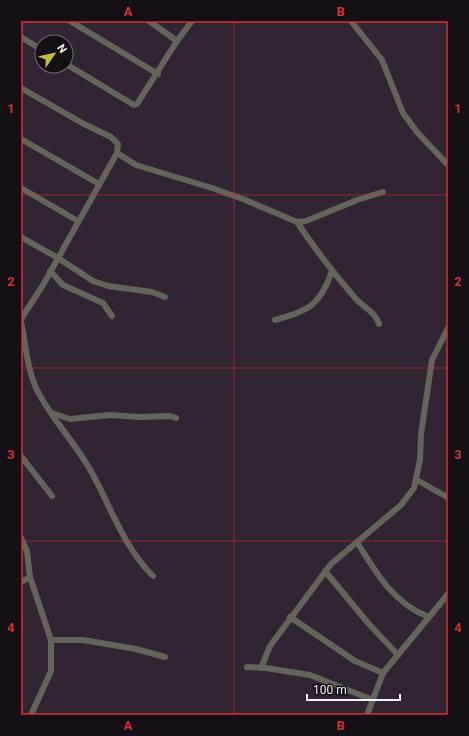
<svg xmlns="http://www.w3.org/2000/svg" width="469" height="736" viewBox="0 0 469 736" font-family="Roboto,sans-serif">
<rect width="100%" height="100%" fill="#312433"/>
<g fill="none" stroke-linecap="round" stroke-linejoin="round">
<g stroke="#63645a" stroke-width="6">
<polyline points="70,21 158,74"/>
<polyline points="149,21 177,41"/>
<polyline points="351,21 382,60 403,113 417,132 448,165"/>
<polyline points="21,37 42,50"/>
<polyline points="66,64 134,105 137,104 177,41 192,21"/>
<polyline points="21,88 82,123 111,137 118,144 117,153 43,285 21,319"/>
<polyline points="21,139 99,184"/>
<polyline points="117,153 136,165 212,188 243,199 297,222 306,221 357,200 383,192"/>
<polyline points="21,188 78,221"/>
<path d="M297 222C315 249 335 275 356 299 365 309 374 310 379 324"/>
<polyline points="21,237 58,258 93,281 108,286 152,292 165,297"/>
<polyline points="50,271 63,285 103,303 112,316"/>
<path d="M275 320C309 311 320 305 332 271"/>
<path d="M21 322C26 345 27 369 37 390 50 416 73 441 88 466 110 503 121 544 153 576"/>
<polyline points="52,413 70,419 109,415 140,417 170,416 176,418"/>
<polyline points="21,456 52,496"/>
<polyline points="417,480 447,497"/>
<polyline points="21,538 27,551 30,577 51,640 51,671 31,715"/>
<path d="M357 542C376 573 394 604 429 617"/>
<polyline points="325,571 368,623 398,655"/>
<polyline points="21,582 30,577"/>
<polyline points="290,617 355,661 383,673"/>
<polyline points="51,640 83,640 136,649 165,657"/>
<polyline points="247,667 266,668 310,675 373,700"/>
<polyline points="261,668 270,646 331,564 401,505 414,488 420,460 421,434 432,360 448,328"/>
<polyline points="367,715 383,673 448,594"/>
</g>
</g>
<path fill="none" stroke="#d83232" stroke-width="1" stroke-opacity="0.55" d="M234 21V715M21 195H448M21 368H448M21 541H448"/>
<rect width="469" height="736" fill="none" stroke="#150f16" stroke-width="44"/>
<g transform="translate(54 54) rotate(56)"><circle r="19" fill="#150f16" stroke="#6f6870"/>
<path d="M0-3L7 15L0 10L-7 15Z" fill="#bfbe42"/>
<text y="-6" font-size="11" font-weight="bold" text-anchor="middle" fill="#f7eef8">N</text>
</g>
<path d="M307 694v6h93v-6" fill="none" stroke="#f7eef8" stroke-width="2"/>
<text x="313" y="694" font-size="12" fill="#f7eef8" stroke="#150f16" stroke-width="3" paint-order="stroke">100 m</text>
<rect x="22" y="22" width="425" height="692" fill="none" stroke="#d83232" stroke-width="1.5"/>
<g font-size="13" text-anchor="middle" font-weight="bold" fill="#d83232">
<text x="128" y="16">A</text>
<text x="341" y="16">B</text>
<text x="11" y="113">1</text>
<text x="458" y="113">1</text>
<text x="11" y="286">2</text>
<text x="458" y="286">2</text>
<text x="11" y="459">3</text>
<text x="458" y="459">3</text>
<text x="11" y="632">4</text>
<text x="458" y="632">4</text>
<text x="128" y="730">A</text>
<text x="341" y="730">B</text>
</g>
</svg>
